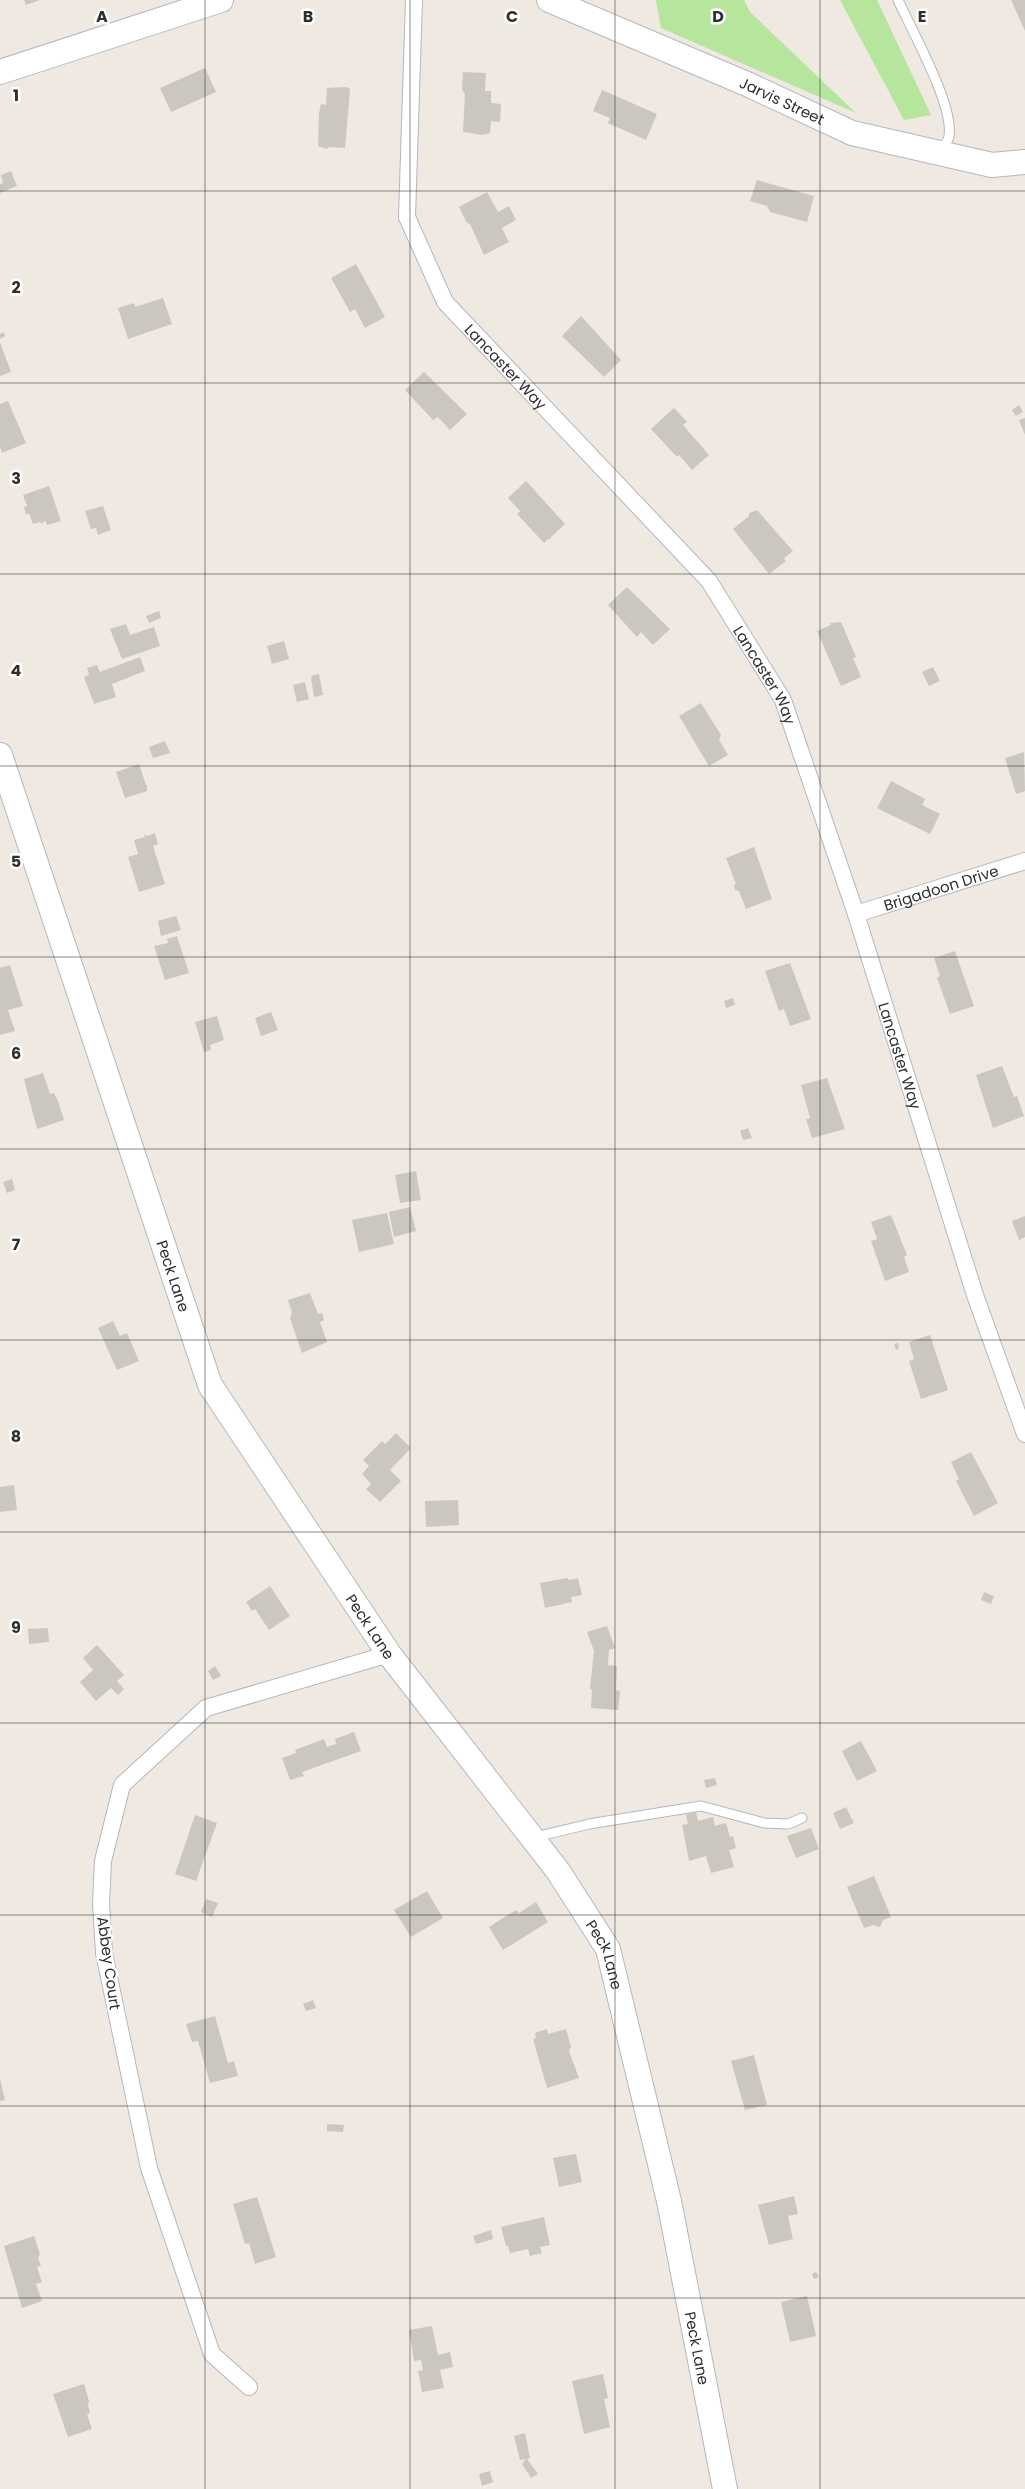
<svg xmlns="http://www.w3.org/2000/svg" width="1025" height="2489" viewBox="0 0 1025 2489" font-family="Poppins,sans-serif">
<rect width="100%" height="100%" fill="#efe9e1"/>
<g fill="#b6e59e">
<polygon points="656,0 744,0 750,12 856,113 661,28"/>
<polygon points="840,0 877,0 931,115 904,120"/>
</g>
<g fill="#cbc7bf">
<polygon points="24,0 40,0 26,5"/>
<polygon points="1011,0 1025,0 1025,31"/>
<polygon points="205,68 216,92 171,112 160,88"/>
<polygon points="463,72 486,73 485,91 491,91 491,103 501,104 500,122 491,121 490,133 482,135 463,132 465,94 462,90"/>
<polygon points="346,87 350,89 345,148 328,147 327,149 318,146 319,113 321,104 326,105 327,88"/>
<polygon points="602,90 657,114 646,140 608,123 610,118 593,111"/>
<polygon points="11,171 17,186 0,193 0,184 3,183 1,175"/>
<polygon points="757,180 814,196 807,222 770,212 767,206 750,201"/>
<polygon points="487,192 498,212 509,206 516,220 502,228 509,242 484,255 470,224 467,223 459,207"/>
<polygon points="356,264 385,317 365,328 355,309 350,312 331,278"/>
<polygon points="163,298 172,324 128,339 118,308 134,303 135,307"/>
<polygon points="581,316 621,360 604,377 562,336"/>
<polygon points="4,332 5,336 0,339 0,334"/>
<polygon points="0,342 11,372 0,376"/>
<polygon points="424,372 467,414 450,430 438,417 433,420 405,390"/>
<polygon points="8,401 26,443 2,453 0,447 0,404"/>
<polygon points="1019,405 1023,412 1016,416 1012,410"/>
<polygon points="674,408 687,422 683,425 709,455 692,470 679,455 677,457 651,429"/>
<polygon points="1025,418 1025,435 1019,420"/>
<polygon points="526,481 565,524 551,537 551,539 548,539 544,543 517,514 520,511 508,498"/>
<polygon points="49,486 61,521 47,525 45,520 42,524 40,522 33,524 29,513 26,515 24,507 27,506 23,495"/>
<polygon points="103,506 111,530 98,535 96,528 91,529 85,511"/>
<polygon points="757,510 793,551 784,558 786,561 769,574 733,529 749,516 749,513"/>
<polygon points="627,587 670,629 653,645 641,632 637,637 608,605"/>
<polygon points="159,611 161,618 149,623 146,616"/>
<polygon points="841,622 856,657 853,658 861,677 841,686 817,631 831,625 830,623"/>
<polygon points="126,624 130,635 154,627 160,646 122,659 110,629"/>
<polygon points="284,641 289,659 272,664 267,646"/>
<polygon points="140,657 145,671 112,684 116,697 94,704 84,677 89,675 87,668 97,665 100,672"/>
<polygon points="933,667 940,681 929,686 922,672"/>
<polygon points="319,674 323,695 314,697 311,678 313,675"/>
<polygon points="305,682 309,699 297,702 293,685"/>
<polygon points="701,703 721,735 719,740 728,755 709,766 679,716"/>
<polygon points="165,741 170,753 153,758 149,747"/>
<polygon points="1024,752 1025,791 1016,794 1005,758"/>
<polygon points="139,764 146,785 147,785 147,791 125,798 116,772"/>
<polygon points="891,781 925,799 922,805 940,814 930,834 877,808"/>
<polygon points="155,833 158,844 153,846 165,884 139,892 128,857 138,854 134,840 145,837 144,834 147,836"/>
<polygon points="754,847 772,899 746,909 739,891 735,890 734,885 736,884 726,858"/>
<polygon points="176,916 181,930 161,936 158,921"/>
<polygon points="177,936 189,973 165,980 154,946 168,943 167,939"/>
<polygon points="955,951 974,1006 950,1014 937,978 940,976 934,958"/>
<polygon points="790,963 811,1019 790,1026 784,1009 779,1011 765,971"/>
<polygon points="10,965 23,1006 8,1010 15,1031 0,1035 0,968"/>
<polygon points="733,998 735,1005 726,1008 724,1001"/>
<polygon points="271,1012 278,1030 261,1036 255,1018"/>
<polygon points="217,1016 224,1040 210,1045 211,1050 204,1052 195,1022"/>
<polygon points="1002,1066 1014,1097 1017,1096 1024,1116 993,1128 976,1075"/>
<polygon points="43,1073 50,1094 54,1093 58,1101 64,1120 37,1129 24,1079"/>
<polygon points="827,1078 845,1129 812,1138 806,1119 810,1118 801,1085"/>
<polygon points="748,1128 752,1138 743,1140 740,1131"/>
<polygon points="416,1171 421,1200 400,1203 395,1175"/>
<polygon points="12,1179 15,1190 7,1193 3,1182"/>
<polygon points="410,1207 416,1231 394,1237 389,1212"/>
<polygon points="387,1213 394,1244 359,1252 352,1220"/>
<polygon points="891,1215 907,1255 904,1257 909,1272 885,1281 871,1241 877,1239 871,1222"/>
<polygon points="1025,1216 1025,1237 1019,1240 1012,1221"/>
<polygon points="310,1293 318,1314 322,1313 324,1320 320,1322 327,1342 302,1353 290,1318 292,1312 288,1300"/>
<polygon points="113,1321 120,1336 127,1333 139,1361 117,1370 98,1328"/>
<polygon points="930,1335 948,1390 921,1399 909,1361 914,1359 909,1342"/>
<polygon points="898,1343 899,1348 896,1350 894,1344"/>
<polygon points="396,1433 411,1448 390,1470 401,1481 380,1502 366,1489 371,1484 362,1474 369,1466 363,1460 382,1441 385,1444"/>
<polygon points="971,1452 998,1503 974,1516 956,1481 959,1479 951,1462"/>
<polygon points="14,1485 17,1510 0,1512 0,1487"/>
<polygon points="458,1500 459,1525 426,1527 425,1501"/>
<polygon points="567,1578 569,1580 578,1578 582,1595 571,1597 572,1602 545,1608 540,1583"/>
<polygon points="270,1586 290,1616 269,1630 255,1609 252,1611 246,1602"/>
<polygon points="984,1592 994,1596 991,1604 981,1600"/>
<polygon points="607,1626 615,1648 609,1650 608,1665 617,1666 616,1690 620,1691 618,1710 591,1708 592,1690 590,1688 594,1651 587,1632"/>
<polygon points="48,1628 49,1642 29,1644 28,1629"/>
<polygon points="97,1645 124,1675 117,1681 124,1689 118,1695 111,1688 96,1701 80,1682 93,1670 83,1658"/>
<polygon points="215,1666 221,1676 213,1680 208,1671"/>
<polygon points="354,1732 361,1751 302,1772 304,1776 290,1780 282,1758 296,1753 295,1750 324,1739 327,1747 336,1744 335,1739"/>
<polygon points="861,1741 877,1771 857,1781 842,1751"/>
<polygon points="715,1778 717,1785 706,1788 704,1780"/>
<polygon points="846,1807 854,1823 840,1829 833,1813"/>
<polygon points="696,1812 698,1821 713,1817 715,1826 726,1823 730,1837 733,1836 736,1848 729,1850 734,1867 711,1873 706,1856 689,1861 682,1825 688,1824 686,1815"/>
<polygon points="195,1815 217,1823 196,1881 175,1874"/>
<polygon points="811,1828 819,1849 796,1858 787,1836"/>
<polygon points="874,1876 891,1917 883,1920 880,1927 873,1925 864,1928 847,1887"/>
<polygon points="427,1891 443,1918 411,1937 394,1910"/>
<polygon points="206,1899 218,1903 212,1917 201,1912"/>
<polygon points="536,1902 548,1922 503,1950 489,1927 516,1910 519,1913"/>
<polygon points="313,2000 316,2008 306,2011 303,2004"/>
<polygon points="215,2016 228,2063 234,2061 238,2076 210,2083 198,2041 192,2042 186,2024"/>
<polygon points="547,2029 548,2034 566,2029 571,2047 569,2051 579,2078 547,2088 533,2039 536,2038 535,2033"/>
<polygon points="754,2055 767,2105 745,2110 731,2061"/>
<polygon points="0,2079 5,2100 0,2101"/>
<polygon points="327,2124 344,2125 343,2132 327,2131"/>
<polygon points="576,2154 582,2182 559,2187 553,2158"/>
<polygon points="794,2196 798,2214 788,2216 793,2239 769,2245 758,2205"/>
<polygon points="257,2197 276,2257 255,2264 249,2243 245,2244 233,2204"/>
<polygon points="544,2217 550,2245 540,2247 542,2253 530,2256 528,2249 510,2253 508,2246 506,2246 501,2227"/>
<polygon points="491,2230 493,2239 476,2244 473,2236"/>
<polygon points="34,2236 40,2254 38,2258 41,2266 37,2267 42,2282 36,2284 42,2301 22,2308 4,2246"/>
<polygon points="816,2272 819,2277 814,2279 812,2274"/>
<polygon points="807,2296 816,2336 790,2342 781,2302"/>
<polygon points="432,2326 438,2355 450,2352 453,2367 440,2370 444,2388 422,2392 418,2371 423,2370 421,2360 414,2361 409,2330"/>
<polygon points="603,2374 608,2398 604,2399 610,2427 584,2434 572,2381"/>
<polygon points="84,2384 89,2401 88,2405 90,2413 87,2414 92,2429 68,2437 53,2394"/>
<polygon points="525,2433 530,2458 527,2459 538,2474 531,2478 522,2464 526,2459 520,2460 514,2436"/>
<polygon points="490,2471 493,2482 482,2486 479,2474"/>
</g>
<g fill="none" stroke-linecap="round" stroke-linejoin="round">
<defs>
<g id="lane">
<path d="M898 0C912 31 954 105 949 136 948 141 943 148 939 152"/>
<polyline points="535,1837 589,1824 701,1806 764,1823 788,1824 802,1818"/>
</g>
<g id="street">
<path id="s1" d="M414 0 407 217 445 302 709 581 783 700 856 914 975 1295 1025 1434"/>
<path id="s2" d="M856 914 1025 861"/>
<polyline points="249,2387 212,2354 149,2168 104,1953 101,1903 103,1861 122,1785 206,1708 389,1654"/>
</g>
<g id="secondary">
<path id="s3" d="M549 0 747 84 852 133 992 165 1025 162"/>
<polyline points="0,72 221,0"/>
<path id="s4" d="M0 755 210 1385 389 1654 558 1871 608 1949 669 2201 725 2489"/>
</g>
</defs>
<use href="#lane" stroke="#b4b7c1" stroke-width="11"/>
<use href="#street" stroke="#b4b7c1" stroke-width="18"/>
<use href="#secondary" stroke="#b4b7c1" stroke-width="26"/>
<use href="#lane" stroke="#fff" stroke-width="9"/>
<use href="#street" stroke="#fff" stroke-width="16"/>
<use href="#secondary" stroke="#fff" stroke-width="24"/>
</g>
<path fill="none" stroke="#2e2e2e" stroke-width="1" stroke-opacity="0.55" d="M205 0V2489M410 0V2489M615 0V2489M820 0V2489M0 191H1025M0 383H1025M0 574H1025M0 766H1025M0 957H1025M0 1149H1025M0 1340H1025M0 1532H1025M0 1723H1025M0 1915H1025M0 2106H1025M0 2298H1025"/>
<g text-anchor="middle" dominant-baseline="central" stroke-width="5" stroke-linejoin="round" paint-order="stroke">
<g font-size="15" fill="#2e2e2e" stroke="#fff">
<text stroke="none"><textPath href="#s3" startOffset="254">Jarvis Street</textPath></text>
<text stroke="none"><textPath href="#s1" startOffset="399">Lancaster Way</textPath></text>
<text stroke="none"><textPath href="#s1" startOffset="804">Lancaster Way</textPath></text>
<text stroke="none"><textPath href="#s2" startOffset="89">Brigadoon Drive</textPath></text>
<text stroke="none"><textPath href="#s1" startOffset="1209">Lancaster Way</textPath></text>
<text stroke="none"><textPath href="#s4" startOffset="549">Peck Lane</textPath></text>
<text stroke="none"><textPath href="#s4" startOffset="954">Peck Lane</textPath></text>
<text stroke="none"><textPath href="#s4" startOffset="1359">Peck Lane</textPath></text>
<text transform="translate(109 1963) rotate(82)">Abbey Court</text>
<text stroke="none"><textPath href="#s4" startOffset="1764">Peck Lane</textPath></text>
</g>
</g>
<g font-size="16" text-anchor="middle" font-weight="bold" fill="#2e2e2e" stroke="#fff" stroke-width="5" stroke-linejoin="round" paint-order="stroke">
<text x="102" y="22">A</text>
<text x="308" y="22">B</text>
<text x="512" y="22">C</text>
<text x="718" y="22">D</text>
<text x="922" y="22">E</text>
<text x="16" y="101">1</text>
<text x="16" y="293">2</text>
<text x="16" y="484">3</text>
<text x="16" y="676">4</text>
<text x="16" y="867">5</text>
<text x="16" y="1059">6</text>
<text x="16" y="1250">7</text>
<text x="16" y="1442">8</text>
<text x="16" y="1633">9</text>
</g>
</svg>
